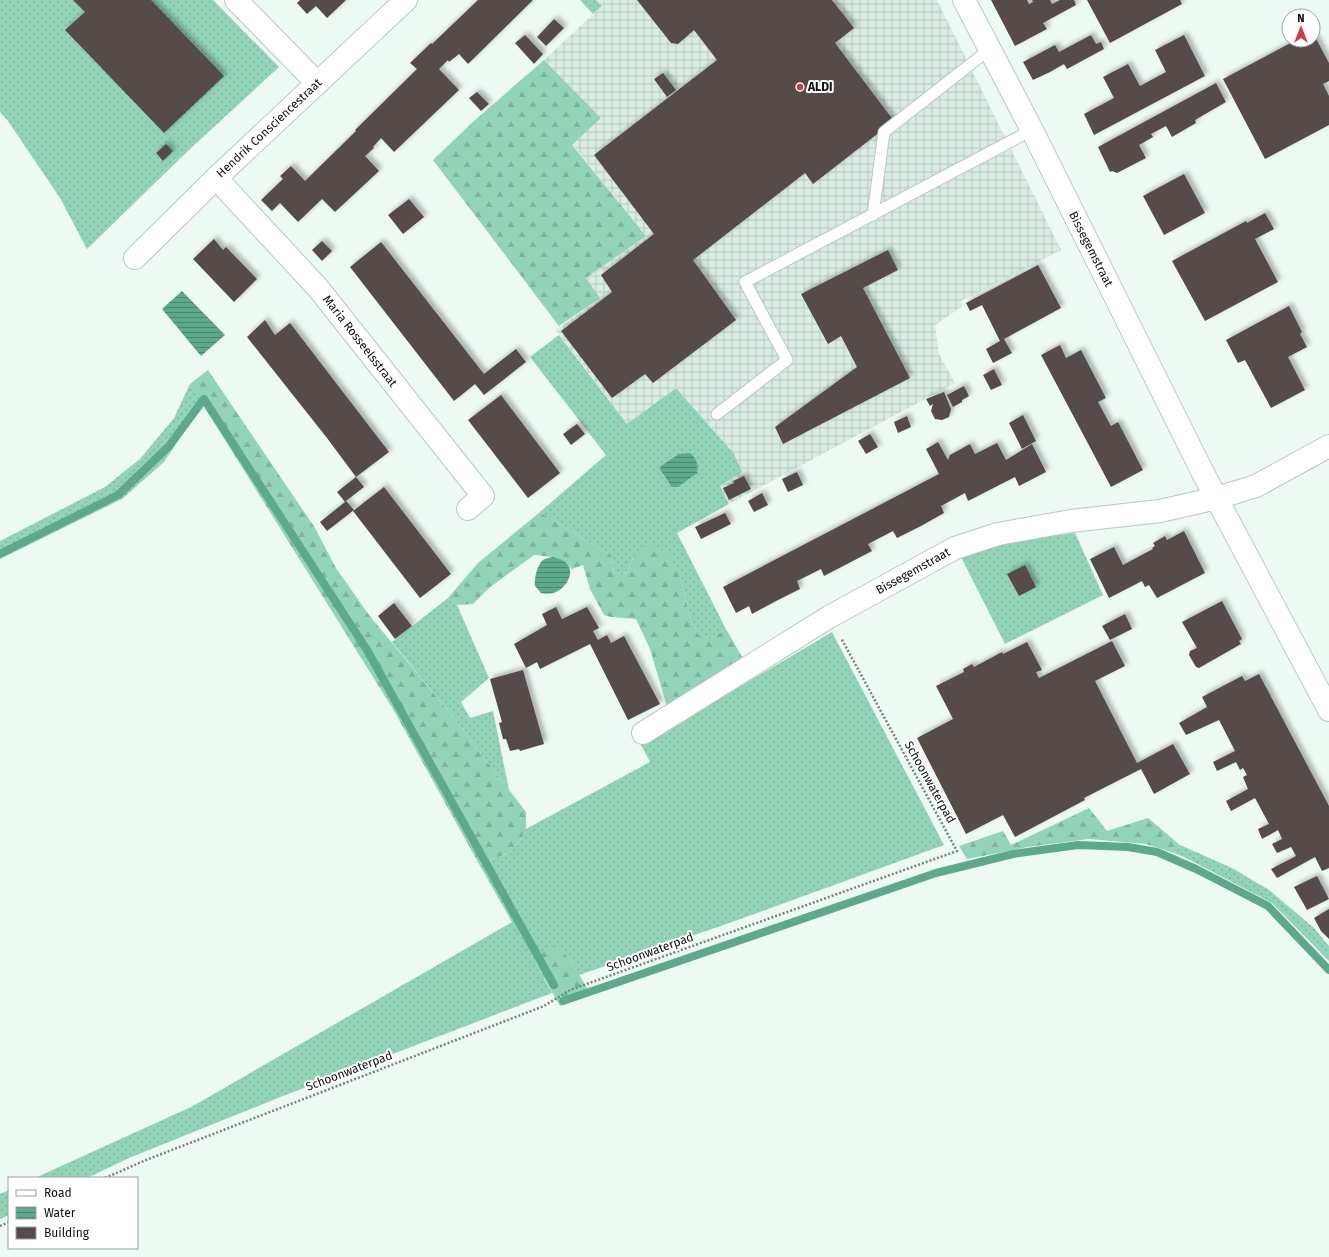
<svg xmlns="http://www.w3.org/2000/svg" width="1329" height="1257" viewBox="0 0 1329 1257" font-family="'Fira Sans',sans-serif">
<defs>
<pattern id="industrial-grid" width="8" height="8" patternUnits="userSpaceOnUse"><rect width="8" height="8" fill="#d8ece3"/><path d="M0 4h8M4 0v8" fill="none" stroke="#b8c9c2"/></pattern>
<pattern id="grass-dots" width="8" height="8" patternUnits="userSpaceOnUse"><rect width="8" height="8" fill="#92d4b8"/><path d="M2 2h.1M6 6h.1" fill="none" stroke="#7db59d" stroke-width="1.8" stroke-linecap="round"/></pattern>
<pattern id="forest-firs" width="22" height="20" patternUnits="userSpaceOnUse"><rect width="22" height="20" fill="#92d4b8"/><path d="M5 1l3.5 6h-7zM16 11l3.5 6h-7z" fill="#7db59d"/></pattern>
<pattern id="water-rules" width="6" height="5" patternUnits="userSpaceOnUse"><rect width="6" height="5" fill="#5da98b"/><path d="M0 2.5h6" fill="none" stroke="#4b8870"/></pattern>
<filter id="shadow"><feDropShadow dx="3.5" dy="-3.5" stdDeviation="2" flood-color="#0004"/></filter>
</defs>
<rect width="100%" height="100%" fill="#edf9f3"/>
<polygon fill="url(#industrial-grid)" points="596,0 937,0 1061,250 961,301 963,306 935,325 939,354 955,383 729,504 720,486 741,472 734,454 676,388 627,424 556,330 600,298 586,278 646,236 572,144 601,118 544,60 602,6"/>
<g fill="url(#grass-dots)">
<polygon points="0,0 213,0 279,67 191,148 87,249 60,198 8,121 0,112"/>
<polygon points="580,0 596,0 602,6 593,14"/>
<polygon points="559,335 627,424 676,388 734,454 742,472 720,486 729,504 677,533 726,629 710,639 699,635 691,620 680,575 635,553 627,572 622,575 614,572 612,556 540,512 606,455 530,357"/>
<polygon points="190,384 203,403 164,462 122,499 0,559 0,541 105,487 140,459 174,418"/>
<polygon points="1075,533 1103,595 1005,644 961,557 1011,541"/>
<polygon points="448,598 457,605 489,678 461,702 470,718 493,711 509,790 453,717 392,642"/>
<polygon points="832,632 944,845 735,921 579,975 570,959 536,964 552,993 283,1096 129,1158 87,1178 35,1178 193,1106 512,922 479,864 509,853 522,838 526,829 650,762 641,745"/>
<polygon points="1180,845 1232,868 1269,890 1314,928 1329,946 1329,961 1272,903 1184,857 1174,853"/>
<polygon points="9,1190 9,1215 0,1219 0,1194"/>
</g>
<g fill="url(#forest-firs)">
<polygon points="544,60 601,118 572,145 646,236 586,278 600,298 559,326 433,160 474,121"/>
<polygon points="208,370 315,528 336,568 369,615 453,717 526,812 526,829 522,838 509,853 479,864 393,709 190,384"/>
<polygon points="540,512 612,556 614,572 622,575 627,572 635,553 650,544 668,553 680,575 691,620 699,635 710,639 726,629 745,662 668,710 650,649 636,619 611,617 604,615 590,589 583,565 572,569 562,560 553,557 534,555 489,588 473,604 457,605 448,598 478,563"/>
<polygon points="1089,808 1107,831 1148,818 1180,845 1174,853 1146,844 1089,839 1028,847 967,859 959,846 1003,831 1011,845"/>
<polygon points="548,948 558,949 570,959 591,995 560,1006 536,964 538,957"/>
</g>
<g fill="url(#water-rules)">
<polygon points="182,291 225,335 201,356 162,309"/>
<path d="M690 453C696 458 699 465 697 473L678 487H672L660 469 661 466 679 454Z"/>
<path d="M553 557C555 558 559 558 562 560 577 568 569 586 556 592 551 594 546 594 541 593L535 586C534 579 537 565 543 560 546 558 549 558 553 557Z"/>
</g>
<g fill="none" stroke-linecap="round" stroke-linejoin="round">
<g stroke="#5da98b" stroke-width="8">
<polyline points="0,554 118,495 169,446 204,399 367,650 554,985"/>
<polyline points="563,1001 936,873 1013,854 1078,845 1128,847 1157,852 1196,869 1268,906 1329,970"/>
</g>
</g>
<g fill="#554b4a" filter="url(#shadow)">
<polygon points="73,0 151,0 224,76 164,133 65,30 85,12"/>
<polygon points="300,0 346,0 327,18 316,6 307,14 297,3"/>
<polygon points="478,0 533,0 468,64 459,54 449,62 448,60 439,69 459,90 394,152 381,138 373,147 374,148 365,156 379,171 335,212 322,199 298,222 280,203 272,211 261,200 283,179 280,176 291,166 305,181 356,131 355,130 417,69 410,63 431,43 432,44"/>
<polygon points="637,0 832,0 854,28 835,43 894,121 813,184 805,173 693,260 736,320 653,383 645,374 612,398 561,331 612,292 601,275 654,234 594,155 717,60 694,30 678,44 671,43"/>
<polygon points="991,0 1027,0 1029,4 1033,2 1032,0 1050,0 1052,4 1060,0 1074,0 1076,5 1043,23 1047,29 1015,46"/>
<polygon points="1087,0 1180,0 1182,4 1110,43"/>
<polygon points="554,19 564,28 546,46 537,37"/>
<polygon points="1313,33 1329,63 1329,81 1323,84 1329,96 1329,125 1265,159 1223,79 1296,40 1313,40"/>
<polygon points="525,35 543,54 534,64 515,43"/>
<polygon points="1091,35 1096,44 1101,42 1104,49 1067,69 1064,64 1050,72 1033,80 1023,62 1055,45 1059,52"/>
<polygon points="1184,35 1205,76 1094,135 1084,114 1114,98 1103,77 1128,64 1140,86 1166,72 1155,50"/>
<polygon points="663,73 676,90 667,97 654,79"/>
<polygon points="1216,83 1226,102 1195,120 1196,123 1172,137 1166,126 1151,134 1153,137 1139,145 1146,158 1117,173 1112,171 1110,172 1098,147"/>
<polygon points="477,92 489,104 481,111 469,98"/>
<polygon points="166,144 173,151 163,161 156,153"/>
<polygon points="1184,174 1205,213 1164,235 1143,196"/>
<polygon points="409,199 424,217 403,234 388,215"/>
<polygon points="1265,213 1274,229 1255,239 1278,282 1205,321 1172,261 1246,221 1247,223"/>
<polygon points="214,239 223,250 226,247 257,279 234,302 193,259"/>
<polygon points="322,241 332,251 322,261 312,250"/>
<polygon points="381,242 484,374 516,349 526,362 484,395 475,384 454,401 350,267"/>
<polygon points="888,250 898,270 863,288 910,378 783,444 775,427 857,367 841,336 828,344 801,294"/>
<polygon points="1038,265 1061,308 1004,339 1012,353 993,363 986,349 1000,341 982,305 970,311 966,303"/>
<polygon points="1289,306 1302,332 1300,334 1307,347 1288,357 1305,390 1271,408 1245,360 1238,363 1226,340"/>
<polygon points="265,320 275,335 290,323 389,452 356,477 327,438 247,337"/>
<polygon points="1060,345 1066,358 1081,350 1106,398 1098,402 1111,426 1118,422 1143,470 1111,487 1041,355"/>
<polygon points="994,369 1002,385 991,390 983,375"/>
<polygon points="964,386 969,396 962,400 962,402 953,407 947,395"/>
<polygon points="944,392 951,409 949,417 942,420 935,419 931,411 933,404 930,406 926,399"/>
<polygon points="501,395 560,473 528,498 468,420"/>
<polygon points="1023,415 1036,441 1022,449 1009,423"/>
<polygon points="907,416 911,427 898,433 894,422"/>
<polygon points="577,424 585,434 571,445 563,434"/>
<polygon points="870,434 878,447 866,454 858,441"/>
<polygon points="938,442 948,460 950,455 970,444 975,454 997,443 1006,460 1032,444 1046,472 1019,486 1015,477 968,501 965,493 941,506 944,513 921,526 897,538 893,531 868,544 872,551 824,576 821,569 797,581 800,589 776,601 772,592 776,601 752,614 749,606 736,613 723,587 939,474 926,449"/>
<polygon points="797,472 803,485 788,492 782,479"/>
<polygon points="744,476 751,489 729,500 723,488 734,483 733,481"/>
<polygon points="356,477 364,487 346,501 354,510 327,531 320,522 345,502 337,492"/>
<polygon points="384,487 451,574 420,598 353,511"/>
<polygon points="762,493 768,505 754,512 748,501"/>
<polygon points="725,513 731,524 701,539 695,527"/>
<polygon points="1184,531 1205,573 1157,598 1149,585 1145,587 1142,581 1109,598 1090,559 1114,547 1123,565 1153,549 1152,548 1155,546 1153,543 1165,536 1167,540"/>
<polygon points="1025,565 1036,587 1019,596 1007,574"/>
<polygon points="1222,601 1242,639 1239,641 1241,644 1199,668 1196,667 1189,655 1190,651 1197,648 1182,622"/>
<polygon points="394,603 412,626 395,639 378,616"/>
<polygon points="556,607 562,619 587,607 599,628 593,631 598,640 607,635 611,643 624,636 660,704 628,720 590,644 540,669 537,662 526,668 514,644 547,625 542,614"/>
<polygon points="1125,614 1132,629 1110,640 1102,626"/>
<polygon points="1112,641 1125,666 1095,681 1137,763 1173,744 1190,774 1154,794 1141,769 1084,798 1085,800 1015,837 1003,815 966,834 917,738 953,719 936,686 964,672 963,669 972,664 974,667 1002,652 1003,654 1027,642 1042,670 1036,672 1039,678"/>
<polygon points="523,670 544,744 520,751 519,749 510,751 506,739 503,739 499,723 502,722 490,679"/>
<polygon points="1259,674 1329,806 1329,868 1322,871 1315,857 1277,878 1271,869 1296,856 1291,847 1277,853 1272,844 1282,839 1278,830 1262,839 1258,829 1269,824 1255,798 1231,811 1226,801 1248,789 1243,777 1247,775 1243,768 1240,770 1236,762 1217,771 1213,762 1235,751 1219,720 1186,735 1179,723 1207,707 1202,697 1242,676 1245,681"/>
<polygon points="1317,876 1329,899 1307,910 1294,887"/>
<polygon points="1329,909 1329,939 1321,931 1314,918"/>
</g>
<g fill="none" stroke-linecap="round" stroke-linejoin="round">
<defs>
<g id="service">
<polyline points="873,215 884,132 990,49"/>
<polyline points="717,414 787,360 745,282 1032,130"/>
</g>
<g id="minor">
<polyline points="236,0 317,83"/>
<polyline points="216,178 318,288 483,496 468,509"/>
<polyline points="135,258 216,178 406,0"/>
<polyline points="643,733 829,617 955,548 998,534 1071,521 1160,511 1217,498 1256,486 1329,446"/>
</g>
<polyline id="tertiary" points="964,0 1032,130 1202,471 1329,710"/>
</defs>
<use href="#service" stroke="#bcc7c2" stroke-width="13"/>
<use href="#minor" stroke="#bcc7c2" stroke-width="24"/>
<use href="#tertiary" stroke="#bcc7c2" stroke-width="24"/>
<g stroke="#7a827e" stroke-width="2.5" stroke-dasharray="2 2" stroke-linecap="butt">
<polyline points="105,1178 146,1160 544,1006 570,990 957,851 841,638"/>
<polyline points="0,1226 9,1222"/>
</g>
<use href="#service" stroke="#fff" stroke-width="11"/>
<use href="#minor" stroke="#fff" stroke-width="22"/>
<use href="#tertiary" stroke="#fff" stroke-width="22"/>
</g>
<circle fill="#cd3d46" stroke="#fff" stroke-width="1.5" cx="800" cy="87" r="4"/>
<g text-anchor="middle" dominant-baseline="central" stroke-width="4" stroke-linejoin="round" paint-order="stroke">
<g font-size="12" font-weight="bold" fill="#0b0f0d" stroke="#fff" text-anchor="start">
<text x="808" y="87">ALDI</text>
</g>
<g font-size="12" fill="#0b0f0d" stroke="#fff">
<text transform="translate(269 128) rotate(-43)">Hendrik Consciencestraat</text>
<text transform="translate(1091 249) rotate(63)">Bissegemstraat</text>
<text transform="translate(360 341) rotate(52)">Maria Rosseelsstraat</text>
<text transform="translate(913 571) rotate(-29)">Bissegemstraat</text>
<text transform="translate(930 782) rotate(61)">Schoonwaterpad</text>
<text transform="translate(650 952) rotate(-20)">Schoonwaterpad</text>
<text transform="translate(349 1071) rotate(-21)">Schoonwaterpad</text>
</g>
</g>
<rect x="8" y="1177" width="130" height="72" fill="#ffffff" stroke="#9d9f9e"/>
<rect x="16" y="1190" width="20" height="6" fill="#ffffff" stroke="#9d9f9e"/>
<text x="44" y="1197" font-size="12" fill="#0b0f0d">Road</text>
<rect x="16" y="1207" width="20" height="12" fill="url(#water-rules)" stroke="#9d9f9e"/>
<text x="44" y="1217" font-size="12" fill="#0b0f0d">Water</text>
<rect x="16" y="1227" width="20" height="12" fill="#554b4a" stroke="#9d9f9e"/>
<text x="44" y="1237" font-size="12" fill="#0b0f0d">Building</text>
<g transform="translate(1301 28)"><circle r="19" fill="#ffffff" stroke="#9d9f9e"/>
<path d="M0-3L7 15L0 10L-7 15Z" fill="#cd3d46"/>
<text y="-6" font-size="11" font-weight="bold" text-anchor="middle" fill="#0b0f0d">N</text>
</g>
</svg>
